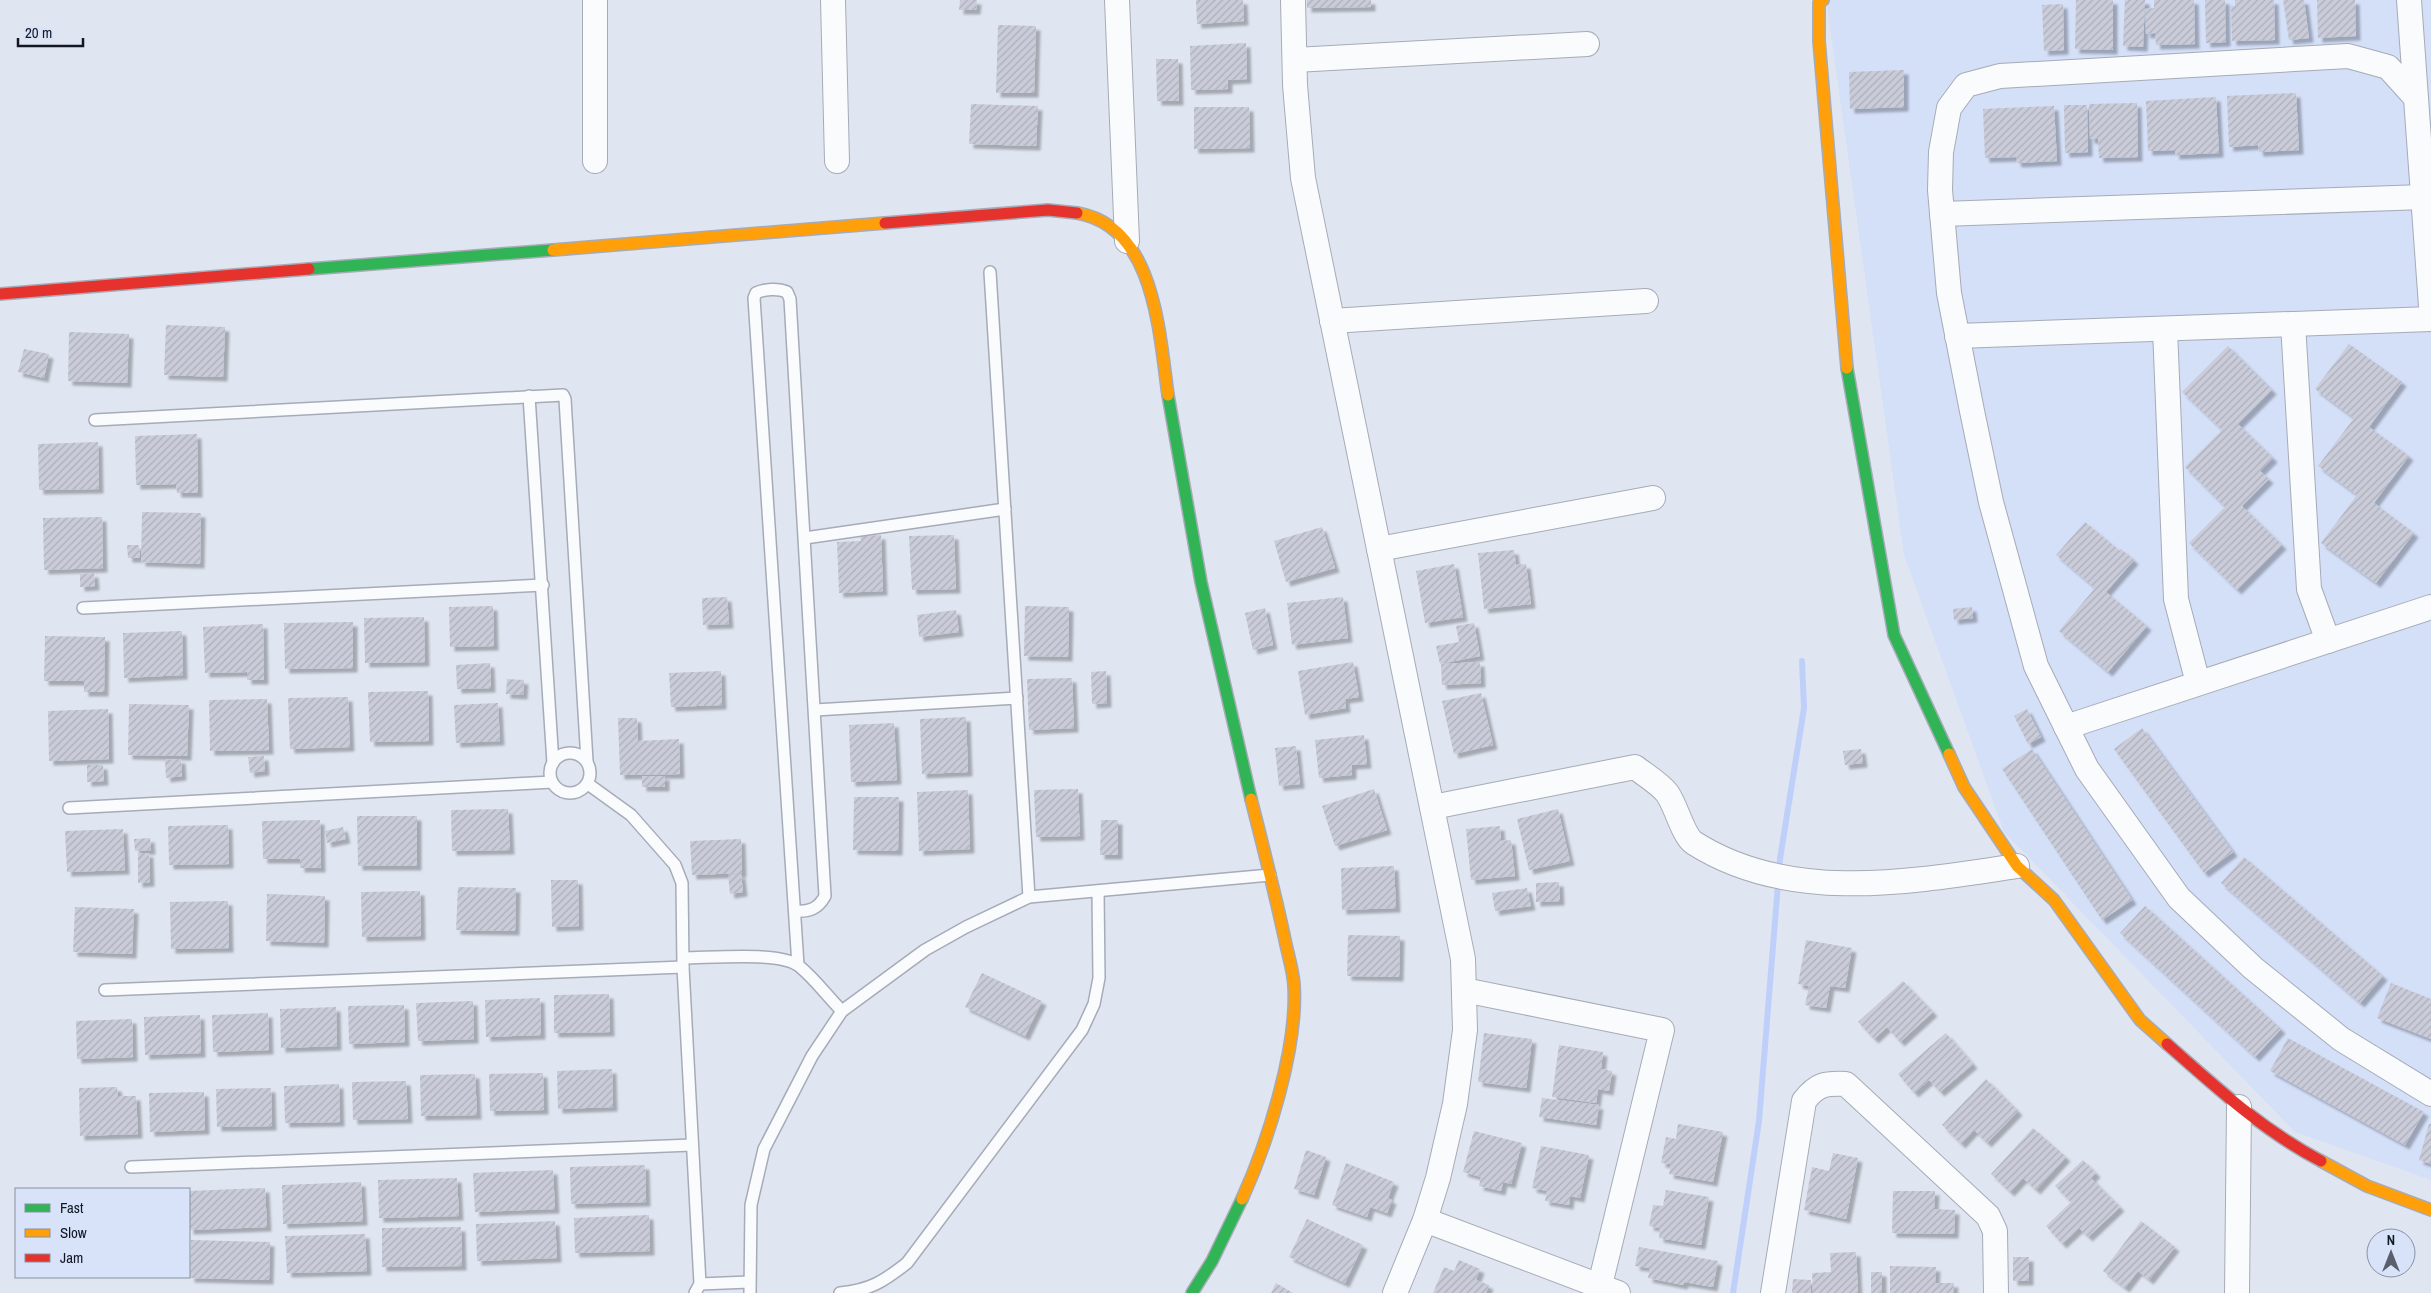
<svg xmlns="http://www.w3.org/2000/svg" width="2431" height="1293" viewBox="0 0 2431 1293" font-family="'Archivo Narrow',sans-serif">
<defs>
<pattern id="building-hatch" width="6" height="6" patternUnits="userSpaceOnUse" patternTransform="scale(1.25)"><rect width="6" height="6" fill="#caccd9"/><path d="M-1 1l2-2M0 6l6-6M5 7l2-2" fill="none" stroke="#acaeba"/></pattern>
<filter id="shadow"><feDropShadow dx="4.5" dy="4.5" stdDeviation="1" flood-color="#0004"/></filter>
</defs>
<rect width="100%" height="100%" fill="#e0e6f1"/>
<polygon fill="#d4dff8" points="1826,0 2431,0 2431,1180 2295,1132 2004,832 1904,555"/>
<g fill="none" stroke-linecap="round" stroke-linejoin="round">
<polyline stroke="#bed0f9" stroke-width="6" points="1733,1293 1759,1121 1780,859 1804,708 1802,661"/>
</g>
<g fill="url(#building-hatch)" filter="url(#shadow)">
<polygon points="960,0 977,0 976,10 959,10"/>
<polygon points="1196,0 1243,0 1244,21 1197,24"/>
<polygon points="1307,0 1371,0 1371,7 1307,8"/>
<polygon points="2076,0 2113,0 2113,50 2075,49"/>
<polygon points="2125,0 2145,0 2143,47 2123,46"/>
<polygon points="2154,0 2194,0 2195,44 2156,45 2155,33 2146,34 2145,9 2154,8"/>
<polygon points="2205,0 2225,0 2226,42 2206,43"/>
<polygon points="2235,0 2274,0 2275,40 2232,41 2231,6 2235,6"/>
<polygon points="2283,0 2304,0 2309,38 2289,40"/>
<polygon points="2317,0 2355,0 2356,36 2318,38"/>
<polygon points="2063,4 2064,50 2044,51 2042,5"/>
<polygon points="998,25 1036,26 1034,93 996,93"/>
<polygon points="1246,43 1247,79 1228,80 1228,89 1191,90 1190,46"/>
<polygon points="1156,59 1178,59 1179,101 1157,101"/>
<polygon points="1904,70 1904,107 1850,109 1849,72"/>
<polygon points="2296,93 2299,150 2259,152 2258,145 2229,147 2227,96"/>
<polygon points="2216,97 2219,153 2175,155 2175,150 2148,151 2146,101"/>
<polygon points="2137,103 2138,157 2099,158 2098,139 2090,139 2089,104"/>
<polygon points="971,104 1038,106 1036,146 969,144"/>
<polygon points="2064,105 2087,105 2088,152 2065,153"/>
<polygon points="2054,106 2057,161 2017,163 2016,157 1985,158 1983,109"/>
<polygon points="1194,107 1249,107 1250,148 1194,149"/>
<polygon points="166,325 225,327 223,377 164,375"/>
<polygon points="69,332 129,334 127,383 68,381"/>
<polygon points="2349,344 2402,382 2369,427 2409,456 2374,503 2414,533 2376,583 2321,543 2357,495 2318,466 2354,418 2315,389"/>
<polygon points="2228,346 2272,390 2238,424 2273,458 2260,471 2269,479 2242,506 2282,545 2237,590 2189,543 2225,507 2185,467 2222,430 2182,392"/>
<polygon points="24,349 49,354 44,378 18,372"/>
<polygon points="197,434 198,493 177,493 176,484 136,485 135,436"/>
<polygon points="98,442 99,489 39,490 38,444"/>
<polygon points="142,512 201,513 200,564 141,562"/>
<polygon points="102,517 103,568 44,570 43,518"/>
<polygon points="2085,522 2120,551 2121,549 2134,560 2106,592 2147,626 2108,672 2059,631 2095,588 2056,555"/>
<polygon points="1322,527 1335,568 1286,582 1274,541"/>
<polygon points="881,535 883,591 839,593 837,542 861,541 860,536"/>
<polygon points="954,535 956,589 912,590 909,536"/>
<polygon points="127,545 139,545 140,558 128,558"/>
<polygon points="1514,550 1516,565 1526,564 1531,604 1484,609 1478,553"/>
<polygon points="1454,564 1463,617 1425,623 1416,571"/>
<polygon points="94,573 95,586 80,587 80,574"/>
<polygon points="727,597 729,624 703,625 702,598"/>
<polygon points="1343,597 1348,638 1292,645 1287,603"/>
<polygon points="493,606 494,646 450,647 449,607"/>
<polygon points="1025,606 1069,607 1068,657 1024,656"/>
<polygon points="1972,607 1973,618 1954,620 1953,609"/>
<polygon points="1265,608 1273,645 1253,650 1245,613"/>
<polygon points="956,610 959,632 919,637 917,615"/>
<polygon points="424,617 425,662 365,663 364,618"/>
<polygon points="353,622 353,668 285,669 284,623"/>
<polygon points="1474,623 1480,656 1440,664 1436,646 1459,642 1456,626"/>
<polygon points="263,624 264,680 247,680 247,672 205,673 203,627"/>
<polygon points="182,631 183,675 124,678 123,633"/>
<polygon points="45,636 105,637 104,692 84,692 84,681 44,681"/>
<polygon points="1353,662 1359,697 1345,699 1346,708 1305,715 1298,671"/>
<polygon points="1480,662 1481,683 1442,685 1441,664"/>
<polygon points="490,663 491,688 457,689 456,665"/>
<polygon points="721,671 722,705 671,707 669,673"/>
<polygon points="1106,671 1107,703 1092,704 1091,672"/>
<polygon points="1072,678 1074,728 1029,730 1027,679"/>
<polygon points="507,679 524,680 523,695 506,694"/>
<polygon points="428,691 429,741 370,742 368,692"/>
<polygon points="1481,693 1493,745 1454,754 1442,701"/>
<polygon points="348,697 350,747 290,749 288,698"/>
<polygon points="267,699 269,750 210,751 209,700"/>
<polygon points="498,703 500,741 456,743 454,705"/>
<polygon points="129,704 189,705 187,756 128,755"/>
<polygon points="108,709 109,759 49,761 48,711"/>
<polygon points="2027,709 2041,737 2028,744 2014,716"/>
<polygon points="966,717 968,772 922,774 920,719"/>
<polygon points="618,718 637,718 638,741 679,739 680,774 620,775"/>
<polygon points="894,723 897,780 851,782 849,725"/>
<polygon points="2142,728 2233,852 2204,873 2114,749"/>
<polygon points="1364,735 1367,764 1352,765 1352,775 1319,778 1315,740"/>
<polygon points="1296,746 1300,784 1279,786 1275,748"/>
<polygon points="1861,749 1863,763 1845,765 1843,751"/>
<polygon points="2032,749 2132,900 2102,920 2002,769"/>
<polygon points="264,756 265,771 250,773 248,757"/>
<polygon points="181,759 182,776 166,778 165,760"/>
<polygon points="87,765 103,765 104,781 87,782"/>
<rect x="642" y="776" width="23" height="11"/>
<polygon points="1078,789 1080,836 1036,837 1034,790"/>
<polygon points="1374,789 1387,830 1335,846 1322,806"/>
<polygon points="968,790 970,849 919,851 917,792"/>
<polygon points="854,797 899,797 898,851 853,850"/>
<polygon points="508,809 510,850 452,851 451,810"/>
<polygon points="1558,809 1570,861 1529,870 1517,819"/>
<polygon points="357,816 417,816 417,866 358,866"/>
<polygon points="320,820 321,868 300,868 300,859 263,859 262,821"/>
<polygon points="1101,820 1118,820 1118,855 1100,855"/>
<polygon points="228,825 229,864 169,865 168,826"/>
<polygon points="1500,826 1501,841 1511,840 1515,876 1471,880 1466,829"/>
<polygon points="343,827 346,839 327,843 325,831"/>
<polygon points="123,829 125,870 67,872 65,831"/>
<polygon points="150,838 151,850 135,851 134,839"/>
<polygon points="741,839 742,873 692,875 690,841"/>
<polygon points="138,853 149,853 150,882 138,883"/>
<polygon points="2244,857 2383,976 2360,1003 2221,883"/>
<polygon points="1394,866 1396,908 1342,910 1341,868"/>
<polygon points="741,874 743,892 730,894 728,875"/>
<polygon points="551,880 578,880 579,926 552,927"/>
<polygon points="1559,882 1560,901 1536,902 1536,883"/>
<polygon points="458,887 516,888 515,931 456,930"/>
<polygon points="1527,888 1531,906 1495,911 1492,893"/>
<polygon points="420,891 421,936 362,937 361,892"/>
<polygon points="267,894 325,896 324,943 266,941"/>
<polygon points="228,901 229,948 171,949 170,902"/>
<polygon points="2145,906 2281,1029 2255,1057 2120,933"/>
<polygon points="75,907 134,909 132,954 73,952"/>
<polygon points="1348,935 1400,936 1399,977 1347,976"/>
<polygon points="1806,940 1852,948 1845,988 1830,986 1826,1008 1805,1005 1809,986 1798,984"/>
<polygon points="982,973 1042,1001 1025,1036 965,1007"/>
<polygon points="1903,981 1933,1012 1900,1042 1887,1027 1874,1039 1858,1022"/>
<polygon points="2391,983 2431,999 2431,1039 2377,1018"/>
<polygon points="609,994 610,1032 554,1033 554,995"/>
<polygon points="540,998 541,1035 486,1037 485,1000"/>
<polygon points="473,1001 474,1039 418,1041 416,1003"/>
<polygon points="404,1005 405,1042 349,1044 348,1006"/>
<polygon points="336,1007 337,1046 281,1048 280,1009"/>
<polygon points="268,1013 269,1050 213,1052 212,1015"/>
<polygon points="200,1015 201,1053 145,1055 144,1017"/>
<polygon points="132,1019 133,1057 77,1059 76,1021"/>
<polygon points="1484,1033 1532,1039 1526,1088 1478,1082"/>
<polygon points="1946,1033 1973,1064 1940,1092 1929,1080 1914,1093 1898,1074"/>
<polygon points="2288,1038 2424,1112 2405,1145 2270,1071"/>
<polygon points="1559,1045 1603,1052 1601,1069 1612,1071 1609,1091 1598,1089 1596,1103 1552,1097"/>
<polygon points="612,1069 613,1107 558,1109 557,1071"/>
<polygon points="543,1073 544,1110 490,1111 489,1074"/>
<polygon points="475,1074 477,1115 421,1116 420,1075"/>
<polygon points="1986,1079 2018,1111 1987,1143 1974,1130 1961,1144 1942,1125"/>
<polygon points="406,1081 408,1119 353,1120 352,1082"/>
<polygon points="339,1084 340,1122 285,1123 284,1086"/>
<polygon points="117,1087 118,1096 136,1096 138,1134 80,1136 79,1088"/>
<polygon points="271,1088 272,1126 217,1127 216,1089"/>
<polygon points="204,1092 205,1130 150,1132 149,1093"/>
<polygon points="1542,1098 1599,1105 1596,1125 1539,1117"/>
<polygon points="1678,1124 1723,1132 1713,1182 1669,1174 1671,1164 1661,1163 1666,1137 1676,1139"/>
<polygon points="2429,1124 2431,1124 2431,1164 2419,1160"/>
<polygon points="2033,1128 2066,1157 2036,1190 2023,1178 2010,1192 1991,1174"/>
<polygon points="1474,1131 1522,1143 1511,1184 1503,1182 1501,1191 1479,1186 1481,1177 1463,1172"/>
<polygon points="1541,1146 1589,1155 1580,1198 1570,1196 1569,1205 1545,1201 1547,1191 1532,1188"/>
<polygon points="1306,1150 1326,1157 1314,1195 1294,1189"/>
<polygon points="1833,1153 1858,1158 1846,1219 1804,1210 1812,1167 1829,1171"/>
<polygon points="2083,1160 2096,1173 2091,1178 2120,1207 2088,1237 2079,1228 2062,1244 2046,1226 2071,1202 2055,1186"/>
<polygon points="1346,1163 1394,1182 1388,1198 1392,1200 1387,1213 1370,1207 1367,1217 1332,1205"/>
<polygon points="645,1165 646,1202 571,1204 570,1167"/>
<polygon points="553,1170 555,1209 475,1212 473,1173"/>
<polygon points="457,1178 459,1216 379,1218 378,1180"/>
<polygon points="361,1182 363,1221 283,1224 282,1185"/>
<polygon points="265,1188 267,1227 189,1230 189,1191"/>
<polygon points="1666,1190 1709,1197 1701,1245 1659,1238 1660,1228 1649,1226 1653,1205 1663,1206"/>
<polygon points="1893,1191 1935,1191 1934,1209 1955,1210 1954,1234 1892,1233"/>
<polygon points="649,1215 650,1251 575,1253 574,1218"/>
<polygon points="1307,1219 1363,1245 1345,1283 1289,1257"/>
<polygon points="555,1221 557,1258 477,1261 476,1224"/>
<polygon points="2141,1221 2175,1247 2149,1280 2138,1271 2125,1288 2103,1271"/>
<polygon points="461,1227 462,1266 382,1267 382,1228"/>
<polygon points="365,1234 367,1271 287,1273 285,1236"/>
<polygon points="191,1240 270,1242 269,1280 190,1278"/>
<polygon points="1639,1247 1718,1261 1713,1287 1684,1282 1683,1285 1648,1278 1650,1268 1635,1266"/>
<polygon points="1856,1252 1858,1293 1813,1293 1812,1273 1831,1272 1830,1253"/>
<rect x="2013" y="1257" width="16" height="24"/>
<polygon points="1459,1260 1480,1269 1476,1280 1489,1285 1486,1293 1433,1293 1444,1267 1454,1271"/>
<polygon points="1890,1266 1936,1267 1935,1283 1954,1283 1953,1293 1890,1293"/>
<rect x="1871" y="1272" width="11" height="21"/>
<polygon points="1793,1279 1811,1280 1811,1293 1792,1293"/>
<polygon points="1276,1283 1293,1293 1271,1293"/>
</g>
<g fill="none" stroke-linecap="round" stroke-linejoin="round">
<defs>
<g id="lane">
<polyline points="990,272 1029,897"/>
<polyline points="529,396 553,763"/>
<polyline points="95,420 563,395 565,399 587,761"/>
<polyline points="805,538 1005,509"/>
<polyline points="83,608 543,585"/>
<polyline points="815,710 1017,698"/>
<circle cx="570" cy="773" r="20"/>
<polyline points="588,784 631,815 675,865 682,883 683,967 700,1284 695,1293"/>
<polyline points="69,808 552,782"/>
<path d="M795 911C809 912 818 909 825 896L790 299 787 292C778 288 764 289 756 293L754 298 798 965"/>
<path d="M684 958C710 958 780 951 799 966 815 979 828 997 842 1011"/>
<polyline points="105,990 683,967"/>
<polyline points="131,1167 692,1145"/>
<polyline points="700,1284 749,1282"/>
<polyline points="750,1293 751,1205 764,1149 812,1056 842,1011 925,950 966,927 1029,897 1270,875"/>
<path d="M840 1293C871 1290 884 1281 907 1263L1082 1030 1094 1004 1099 978 1098 891"/>
</g>
<g id="street">
<polyline points="833,0 837,161"/>
<polyline points="1117,0 1127,241"/>
<polyline points="1293,0 1295,85 1303,178 1463,959 1465,1030 1455,1104 1438,1178 1425,1220 1395,1293"/>
<polyline points="2409,0 2416,98"/>
<polyline points="1295,60 1587,44"/>
<polyline points="595,161 595,0"/>
<polyline points="1942,214 2424,197"/>
<polyline points="2431,306 2416,98 2388,67 2348,56 2000,76 1966,85 1949,108 1941,152 1940,190 1949,293 1972,411 1991,502 2036,666 2087,769 2179,898 2253,968 2341,1039 2431,1094"/>
<polyline points="1332,321 1646,301"/>
<polyline points="2293,324 2309,589 2328,641"/>
<polyline points="2165,329 2176,599 2198,683"/>
<polyline points="1957,336 2431,319"/>
<polyline points="1379,549 1653,498"/>
<polyline points="2066,727 2431,607"/>
<path d="M1433 807 1635 767C1645 775 1659 783 1667 793 1676 805 1683 836 1694 843 1790 904 1911 882 2017 866"/>
<polyline points="1464,990 1662,1030 1600,1285"/>
<polyline points="1425,1220 1618,1293"/>
<path d="M1773 1293 1804 1101C1817 1084 1825 1083 1846 1084L1988 1216 1995 1231 1996 1293"/>
<polyline points="2237,1293 2239,1107"/>
</g>
<g id="fast">
<polyline points="309,269 553,250"/>
<polyline points="1847,368 1894,635 1949,754"/>
<polyline points="1168,395 1201,582 1251,799"/>
<polyline points="1192,1293 1212,1261 1242,1199"/>
</g>
<g id="slow">
<polyline points="1823,0 1819,3 1819,41 1847,368"/>
<path d="M1077 213C1155 226 1159 332 1168 395"/>
<polyline points="553,250 885,223"/>
<polyline points="1949,754 1964,787 2017,866 2054,900 2140,1020 2167,1044"/>
<polyline points="2321,1161 2367,1186 2431,1210"/>
<path d="M1242 1199C1268 1142 1298 1047 1294 985 1293 970 1288 955 1285 940 1275 893 1263 846 1251 799"/>
</g>
<g id="jam">
<polyline points="885,223 1048,210 1077,213"/>
<polyline points="0,294 309,269"/>
<path d="M2167 1044C2217 1088 2262 1130 2321 1161"/>
</g>
</defs>
<use href="#lane" stroke="#a6abb7" stroke-width="14"/>
<use href="#street" stroke="#a6abb7" stroke-width="26"/>
<use href="#fast" stroke="#a6abb7" stroke-width="14"/>
<use href="#slow" stroke="#a6abb7" stroke-width="14"/>
<use href="#jam" stroke="#a6abb7" stroke-width="14"/>
<use href="#lane" stroke="#fafbfd" stroke-width="11"/>
<use href="#street" stroke="#fafbfd" stroke-width="24"/>
<use href="#fast" stroke="#30b455" stroke-width="11"/>
<use href="#slow" stroke="#ff9f0a" stroke-width="11"/>
<use href="#jam" stroke="#e5322d" stroke-width="11"/>
</g>
<rect x="15" y="1188" width="175" height="90" fill="#d8e3f9" stroke="#8891a4"/>
<rect x="25" y="1204" width="25" height="8" fill="#30b455" stroke="#8891a4"/>
<text x="60" y="1213" font-size="15" fill="#111724">Fast</text>
<rect x="25" y="1229" width="25" height="8" fill="#ff9f0a" stroke="#8891a4"/>
<text x="60" y="1238" font-size="15" fill="#111724">Slow</text>
<rect x="25" y="1254" width="25" height="8" fill="#e5322d" stroke="#8891a4"/>
<text x="60" y="1263" font-size="15" fill="#111724">Jam</text>
<g transform="translate(2391 1253)"><circle r="24" fill="#d8e3f9" stroke="#8891a4"/>
<path d="M0-4L9 19L0 12L-9 19Z" fill="#595f6c"/>
<text y="-8" font-size="14" font-weight="bold" text-anchor="middle" fill="#111724">N</text>
</g>
<path d="M18 38v8h65v-8" fill="none" stroke="#111724" stroke-width="2.5"/>
<text x="25" y="38" font-size="15" fill="#111724" stroke="#d8e3f9" stroke-width="4" paint-order="stroke">20 m</text>
</svg>
